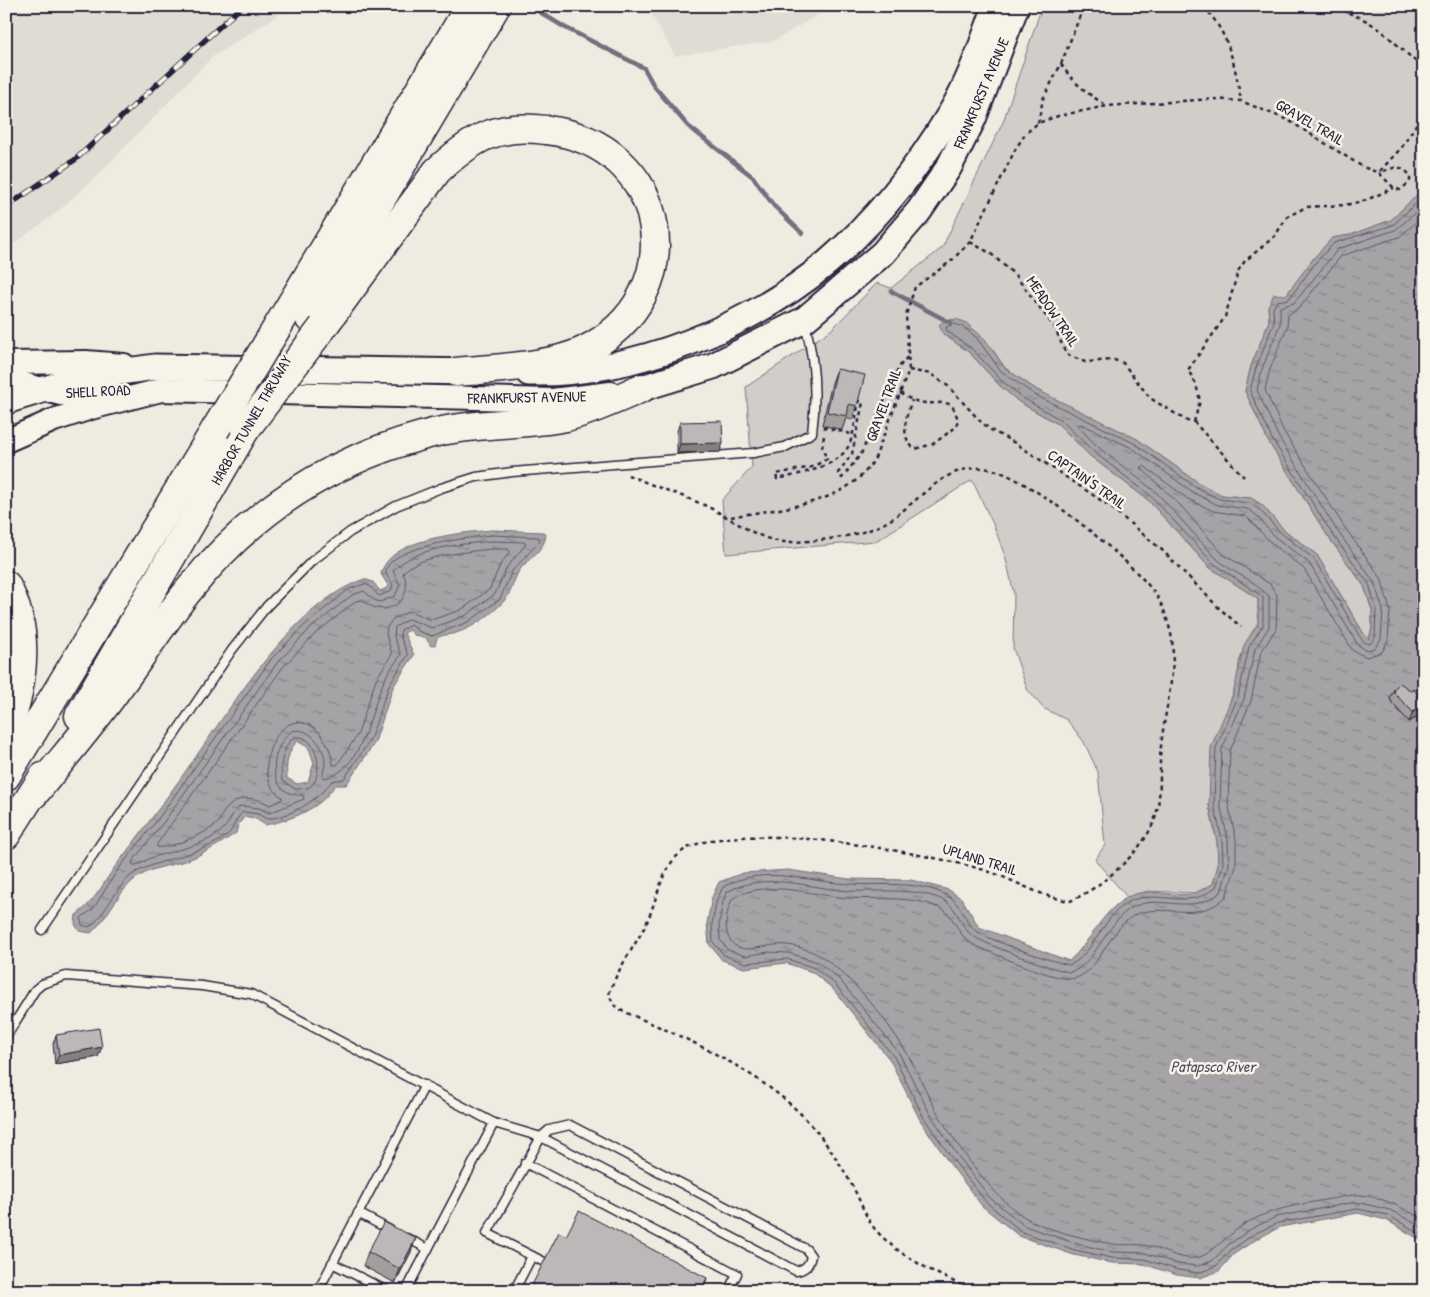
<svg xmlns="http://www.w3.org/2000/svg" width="1430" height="1297" viewBox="0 0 1430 1297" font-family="'Patrick Hand',sans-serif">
<defs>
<pattern id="water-ripples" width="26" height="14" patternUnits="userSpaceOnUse" patternTransform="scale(1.25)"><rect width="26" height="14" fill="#a6a3a6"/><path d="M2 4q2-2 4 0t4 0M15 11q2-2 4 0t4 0" fill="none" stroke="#878488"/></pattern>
</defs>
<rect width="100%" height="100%" fill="#eeebe1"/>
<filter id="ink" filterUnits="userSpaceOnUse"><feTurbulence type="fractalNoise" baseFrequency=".02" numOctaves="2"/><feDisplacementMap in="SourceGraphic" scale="10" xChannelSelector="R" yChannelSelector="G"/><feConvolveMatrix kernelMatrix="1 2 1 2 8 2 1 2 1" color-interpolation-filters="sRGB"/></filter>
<g filter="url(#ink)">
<g fill="#dfdcd4">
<polygon points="6,6 292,6 211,58 96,177 57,212 6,250"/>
<polygon points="647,6 832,6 774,41 675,56"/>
</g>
<polygon fill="#d1cdc9" stroke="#7a7882" points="1042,6 1424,6 1424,188 1391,220 1350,235 1332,238 1313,259 1286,296 1268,306 1269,321 1251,366 1245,391 1268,441 1327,535 1364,586 1372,610 1372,628 1369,639 1364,634 1317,555 1283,529 1262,505 1251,498 1222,495 1199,483 1137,439 1037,390 1005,368 993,350 943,334 969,352 999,385 1019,402 1058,424 1090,456 1148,500 1209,567 1258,599 1258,623 1239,661 1238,677 1227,711 1209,805 1217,842 1218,865 1213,884 1195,893 1148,891 1127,897 1095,860 1105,845 1098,772 1084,742 1067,720 1043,708 1027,689 1013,648 1014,594 1006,559 994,526 972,480 876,541 726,554 722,500 752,467 746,387 831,330 877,283 891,288 942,248 1003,122"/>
<g fill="url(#water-ripples)" stroke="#716f7b" fill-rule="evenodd">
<path d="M1424 188V1242L1386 1220 1358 1213 1280 1227 1257 1239 1234 1254 1219 1271 1200 1278 1177 1275 1143 1264 1112 1263 1074 1255 1019 1236 982 1206 947 1160 920 1120 890 1060 832 988 812 972 786 963 744 968 722 960 709 944 707 923 712 897 719 882 743 873 788 870 849 879 911 880 949 890 962 899 979 927 1069 961C1091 942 1101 912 1126 898 1148 885 1172 899 1195 893 1201 891 1207 887 1213 884L1218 865 1217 842 1209 805 1211 747 1233 695 1244 645 1258 623V599L1209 567 1148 500 1090 456 1058 424 1019 402 999 385 969 352 943 334 939 325 944 321 955 319 965 322 985 339 1005 368 1037 390 1137 439 1199 483 1221 495 1251 498 1262 505 1283 529 1317 555 1364 634 1369 639 1372 628V610L1364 586 1327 535 1268 441 1245 391 1251 366 1269 321 1268 306 1274 294 1286 295 1313 259 1332 238 1350 235 1391 220Z"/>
<path d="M492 530 543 532 546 534C545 549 532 556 522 567 513 577 513 592 504 601 492 614 473 628 456 633 450 635 444 634 437 638L435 645 431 646 426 638 414 635 410 630 404 633 414 655 393 687 375 742 346 785H335C321 809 291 820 265 825L256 819 245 816 238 825 236 833C220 844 204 854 185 861 168 866 150 868 135 879 117 893 108 918 91 933L79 931 75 924 76 915C97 901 105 878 121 859 147 825 172 791 197 755 237 698 296 603 364 579L373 582 380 591 389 587 381 574C389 538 461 533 492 530ZM297 741 309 748 314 763 308 782 297 784 287 778C286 764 287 753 297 741Z"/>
</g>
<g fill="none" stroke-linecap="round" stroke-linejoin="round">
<g stroke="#575666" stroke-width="1">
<path d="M1424 196 1393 225 1334 243 1316 262 1289 299 1277 301 1273 308 1274 322 1256 368 1250 391 1272 439 1331 532 1369 584 1376 609 1375 638 1370 644 1364 642 1360 637 1314 559 1280 532 1259 509 1249 503 1219 499 1196 487 1134 443 1035 395 1001 371 976 337 962 326 954 324 946 327 947 331 972 349 1002 381 1023 398 1061 420 1094 452 1151 496 1213 563 1263 597V625L1249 647 1238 697 1216 748 1214 804 1222 841 1223 865 1216 887C1210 891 1202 897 1195 898 1174 902 1151 892 1130 901 1103 914 1093 957 1069 965 1054 962 988 940 976 931 964 921 962 904 948 896 919 880 881 886 850 884 807 882 763 864 723 887L717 899 712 924 713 942 724 955 745 963 787 959 815 968 835 984 894 1057 924 1118 951 1157 986 1202 1022 1232 1075 1250 1112 1258 1144 1259 1178 1270 1199 1273 1216 1266 1231 1250 1254 1234 1278 1223 1357 1209 1388 1215 1424 1236"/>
<path d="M1424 206 1395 230 1338 249 1294 303 1280 307V324L1262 369 1257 390 1278 436 1336 529 1374 582 1383 610 1381 639 1375 648 1366 650 1358 645 1309 563 1275 537 1255 514 1247 509 1218 505 1194 493 1132 448 1081 424 1078 426 1098 447 1156 492 1217 559 1230 569 1254 583 1269 596V627L1255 649 1244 699 1222 749 1220 804 1228 840 1229 865 1221 892C1190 917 1161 893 1133 907 1107 920 1095 967 1070 972 1054 970 986 945 973 936 960 928 959 909 945 901 917 887 881 892 851 891 810 889 766 870 727 892L723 901 719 924 720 940 728 950 745 956 768 952 789 953 818 962 839 979 899 1053 930 1114 956 1153 990 1198 1025 1226 1077 1244 1113 1252 1145 1253 1179 1264 1198 1266 1212 1261 1228 1245 1251 1229 1276 1217 1356 1202 1390 1210 1424 1228"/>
<path d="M1424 216 1399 237 1341 256 1300 307 1288 315 1287 327 1269 372 1265 390 1284 432 1343 525 1381 578 1390 610 1388 641 1382 652 1367 657 1353 651 1304 569 1270 542 1250 520 1245 516 1213 511 1188 499 1144 466 1140 467 1181 506 1222 553 1270 584 1277 595 1276 629 1261 652 1251 701 1230 751 1228 803 1236 839V866L1226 897C1198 923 1170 904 1139 913 1125 918 1115 933 1107 945 1099 957 1091 973 1076 978 1061 984 990 952 972 944 957 936 955 914 940 908 911 895 879 900 849 898 812 896 768 878 733 898 724 914 720 947 746 949 759 949 773 943 787 945 800 946 818 953 828 961 858 984 885 1018 905 1050 917 1069 925 1091 936 1110 954 1142 997 1204 1030 1220 1054 1232 1086 1239 1112 1244 1124 1246 1137 1243 1148 1246 1164 1250 1180 1260 1196 1258 1206 1258 1229 1235 1240 1227 1267 1209 1298 1205 1330 1199 1339 1198 1351 1194 1361 1195 1385 1198 1403 1208 1424 1220"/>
<path d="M492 535 538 537 540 541 512 571 500 599 468 622 432 636 418 631 411 625 401 630 400 636 408 655 389 685 370 740 344 779 332 781C315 802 294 815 267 819L258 814 243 812C235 819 235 825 231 831 213 853 159 858 133 874 117 885 103 919 89 927L82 925 81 918 93 909 117 871 158 819 272 658 306 624 349 589 364 584 370 586 379 596 391 591 393 585C391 581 386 576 386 572 387 546 474 537 492 535Z"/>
<path d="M493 541 524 542 526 544 507 567 495 594 465 616 432 628 409 619 395 627 394 637 401 655C395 663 388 671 384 681 370 711 362 774 323 778 322 773 325 768 325 763 325 746 309 726 292 731 268 748 266 797 303 795L304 799 269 813 259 808 241 806C232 811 231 820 225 827 210 845 174 850 154 857 146 859 140 866 133 865L132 862 163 823 277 663 310 629 352 595 364 591 374 600 380 602 395 596 400 585 393 571C413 547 464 544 493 541Z"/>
<path d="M493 549H508L510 552 500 565 490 589 461 610 431 620 410 611 393 619 387 627 386 634 392 654 376 679 358 734 337 765H333C331 743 314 715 289 724 266 738 257 782 282 797L281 800 270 805C252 795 236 795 223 813 221 816 220 821 218 823 207 833 171 849 157 847V844L283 667 315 634 356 601 363 600C383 621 417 601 403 573 414 556 473 551 493 549Z"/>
<path d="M294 737C317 732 325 774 311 786 308 789 300 789 295 789L282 780C280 763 282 749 294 737Z"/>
</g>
<g stroke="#716f7b" stroke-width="4.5">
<polyline points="530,6 564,27 644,68 654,86 688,126 753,177 774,206 802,233"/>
<polyline points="891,291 951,323"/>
</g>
<defs>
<g id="lane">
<path d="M42 930 232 650 267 606 312 561 350 532 396 506 441 488 476 477 512 472 753 453 785 447 812 433C817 395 815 360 805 324"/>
<polyline points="6,1037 35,990 42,984 66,976 202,986 251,994 494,1123 541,1137 487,1233 546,1263"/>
<path d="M570 1125 806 1249 811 1256C809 1265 806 1269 796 1271L541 1137 549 1130Z"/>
<polyline points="525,1163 737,1274 728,1291"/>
<polyline points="358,1213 390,1230"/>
<polyline points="428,1249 494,1123"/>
<polyline points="332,1263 387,1291"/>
<polyline points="318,1291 425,1085"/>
<polyline points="406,1291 428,1249 407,1238"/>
<polyline points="514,1291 532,1256"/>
</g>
<g id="secondary">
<polyline points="6,363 86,362 124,365"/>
<polyline points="6,379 60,394 80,395 108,392"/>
<polyline points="6,441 54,420 91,408 161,390 552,400 611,393"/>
</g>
<g id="primary">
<path d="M529 373C632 375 749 328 828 262 877 220 919 166 952 111 971 78 983 42 996 6"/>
<polyline points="642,388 713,366 804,320 883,253 919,211 949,167 973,119 1016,6"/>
<polyline points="6,401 84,377 155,367 477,372"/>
</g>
<g id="highway">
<polyline points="310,319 496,6"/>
<polyline points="278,326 470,6"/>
<path d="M323 327 437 171C451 158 465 146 483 137 504 128 523 127 546 130 670 143 696 296 583 351 550 367 494 368 456 372"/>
<path d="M6 585C31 630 24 686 6 733"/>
<polyline points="79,716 245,430"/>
<polyline points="6,776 215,430"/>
<path d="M34 794C62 759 92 725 118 688 142 656 163 622 188 591 250 512 328 461 425 435 471 422 520 426 566 417 592 411 618 398 642 388"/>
<polyline points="6,835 43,777"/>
</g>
</defs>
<use href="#lane" stroke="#22223b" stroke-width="11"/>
<use href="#secondary" stroke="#22223b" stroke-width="26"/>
<use href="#primary" stroke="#22223b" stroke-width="29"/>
<use href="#highway" stroke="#22223b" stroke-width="31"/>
<g stroke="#22223b" stroke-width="2.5" stroke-dasharray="4 4" stroke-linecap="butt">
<path d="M1203 6C1229 33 1235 65 1241 101"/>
<polyline points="1334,6 1367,21 1382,31 1424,69"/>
<polyline points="1346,13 1351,6"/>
<polyline points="1061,64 1084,6"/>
<path d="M1038 123 1043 99 1061 64C1073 83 1088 94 1107 106"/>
<polyline points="1380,171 1402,147 1424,112"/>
<polyline points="970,242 990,253 1015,275 1055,328 1066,354 1085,362 1114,360 1123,363 1150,398 1187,421 1194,422 1244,477"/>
<polyline points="909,370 931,374 948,386 981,422 991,430 1015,443 1108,505 1162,550 1219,608 1241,627"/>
<path d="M900 393C908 398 917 403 927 403 937 404 943 401 952 405L958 419 956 427 933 444 915 449C899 438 906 415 912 400"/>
<polyline points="1194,422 1200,401 1196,384 1188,370 1225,317 1238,271 1245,261 1275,236 1287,217 1306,207 1346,205 1366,200 1394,188"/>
<polyline points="823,427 851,434"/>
<path d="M824 436 822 448 827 459 812 467 776 474 777 479C797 475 837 467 848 447 854 437 856 413 859 401L863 402 852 454 838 473 842 478 861 454 899 367 909 355"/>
<path d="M628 475C653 486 679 494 704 505 731 517 758 541 786 542 815 542 860 537 885 523 911 508 931 481 959 471 971 467 986 467 997 471 1036 483 1137 564 1158 598 1164 609 1168 621 1171 634 1179 676 1159 725 1160 767 1160 784 1160 799 1156 815 1147 849 1101 888 1070 901 1039 897 1012 878 981 869 924 853 725 815 680 853 660 871 657 901 646 924 634 948 617 969 609 994L613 1004 620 1010C684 1037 749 1065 800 1113 821 1134 839 1161 853 1187 860 1200 865 1216 874 1228 899 1258 939 1274 973 1291"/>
<path d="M731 517C781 507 847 507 875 458L909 370 906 315 915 287 950 262 970 242 1016 148 1026 133 1038 123 1058 116 1107 106 1214 99 1241 101 1288 120 1363 167 1379 173 1394 188 1400 190 1410 182V176C1402 163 1392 168 1379 173"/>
</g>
<use href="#lane" stroke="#f7f3e8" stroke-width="8"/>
<use href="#secondary" stroke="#f7f3e8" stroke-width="22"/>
<use href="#primary" stroke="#f7f3e8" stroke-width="25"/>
<use href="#highway" stroke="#f7f3e8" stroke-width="28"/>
<defs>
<polyline id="rail" points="6,207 76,159 242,6"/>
</defs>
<use href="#rail" stroke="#22223b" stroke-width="5.5"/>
<use href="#rail" stroke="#f7f3e8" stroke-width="4" stroke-dasharray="11" stroke-linecap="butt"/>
<defs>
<g id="highway-bridge">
<polyline points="215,430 278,326"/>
<polyline points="245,430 323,327"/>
</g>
</defs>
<use href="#highway-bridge" stroke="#22223b" stroke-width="31" stroke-linecap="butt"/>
<use href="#highway-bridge" stroke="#f7f3e8" stroke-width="28"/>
</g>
<g fill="#a19e9d" stroke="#22223b">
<polygon points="837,369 857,406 852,420 846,418 842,430 822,425 832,383"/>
<polygon points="680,422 720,452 677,453 677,431"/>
<polygon points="1394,689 1411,691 1418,694 1417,698 1422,707 1419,716 1409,722 1392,703 1390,698"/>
<polygon points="56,1035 98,1057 55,1064 53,1044"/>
<polygon points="368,1252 411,1252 395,1283 363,1266"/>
</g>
<g fill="#838180" stroke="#22223b">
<polygon points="723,443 720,452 677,453 680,444"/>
<polygon points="1422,707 1419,716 1409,722 1413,712"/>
<polygon points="102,1047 98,1057 55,1064 59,1055"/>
<polygon points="416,1238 411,1252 395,1283 400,1269"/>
<polygon points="707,1278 703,1291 700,1291"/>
</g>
<g fill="#bbb8b7" stroke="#22223b">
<polygon points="837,369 865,375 857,406 849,404 847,416 827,412"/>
<polygon points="722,421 723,443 680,444 680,422"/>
<polygon points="1400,683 1411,691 1413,689 1418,694 1416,697 1423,703 1422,707 1413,712 1395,694 1394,689"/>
<polygon points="99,1028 102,1047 59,1055 56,1035"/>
<polygon points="579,1211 707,1278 700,1291 529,1291 559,1232 566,1236"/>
<polygon points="384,1222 416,1238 400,1269 368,1252"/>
</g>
</g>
<g text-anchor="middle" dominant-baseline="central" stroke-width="5" stroke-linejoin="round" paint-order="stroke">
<g font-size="15" fill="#22223b" stroke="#f7f3e8">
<text transform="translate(981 93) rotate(-67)">FRANKFURST AVENUE</text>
<text transform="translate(1310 122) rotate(30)">GRAVEL TRAIL</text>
<text transform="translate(1053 311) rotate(56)">MEADOW TRAIL</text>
<text transform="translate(98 391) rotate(-3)">SHELL ROAD</text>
<text transform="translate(527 397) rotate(-1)">FRANKFURST AVENUE</text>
<text transform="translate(883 405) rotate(-70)">GRAVEL TRAIL</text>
<text transform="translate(251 420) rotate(-60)">HARBOR TUNNEL THRUWAY</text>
<text transform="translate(1087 479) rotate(35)">CAPTAIN'S TRAIL</text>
<text transform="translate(980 859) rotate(17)">UPLAND TRAIL</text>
</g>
<g font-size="16" font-style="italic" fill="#504f60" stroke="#f7f3e8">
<text x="1213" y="1066">Patapsco River</text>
</g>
</g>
<rect width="1430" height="1297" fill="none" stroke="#f7f3e8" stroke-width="25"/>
<rect x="12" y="12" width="1405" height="1272" fill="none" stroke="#22223b" stroke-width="2" filter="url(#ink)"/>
</svg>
